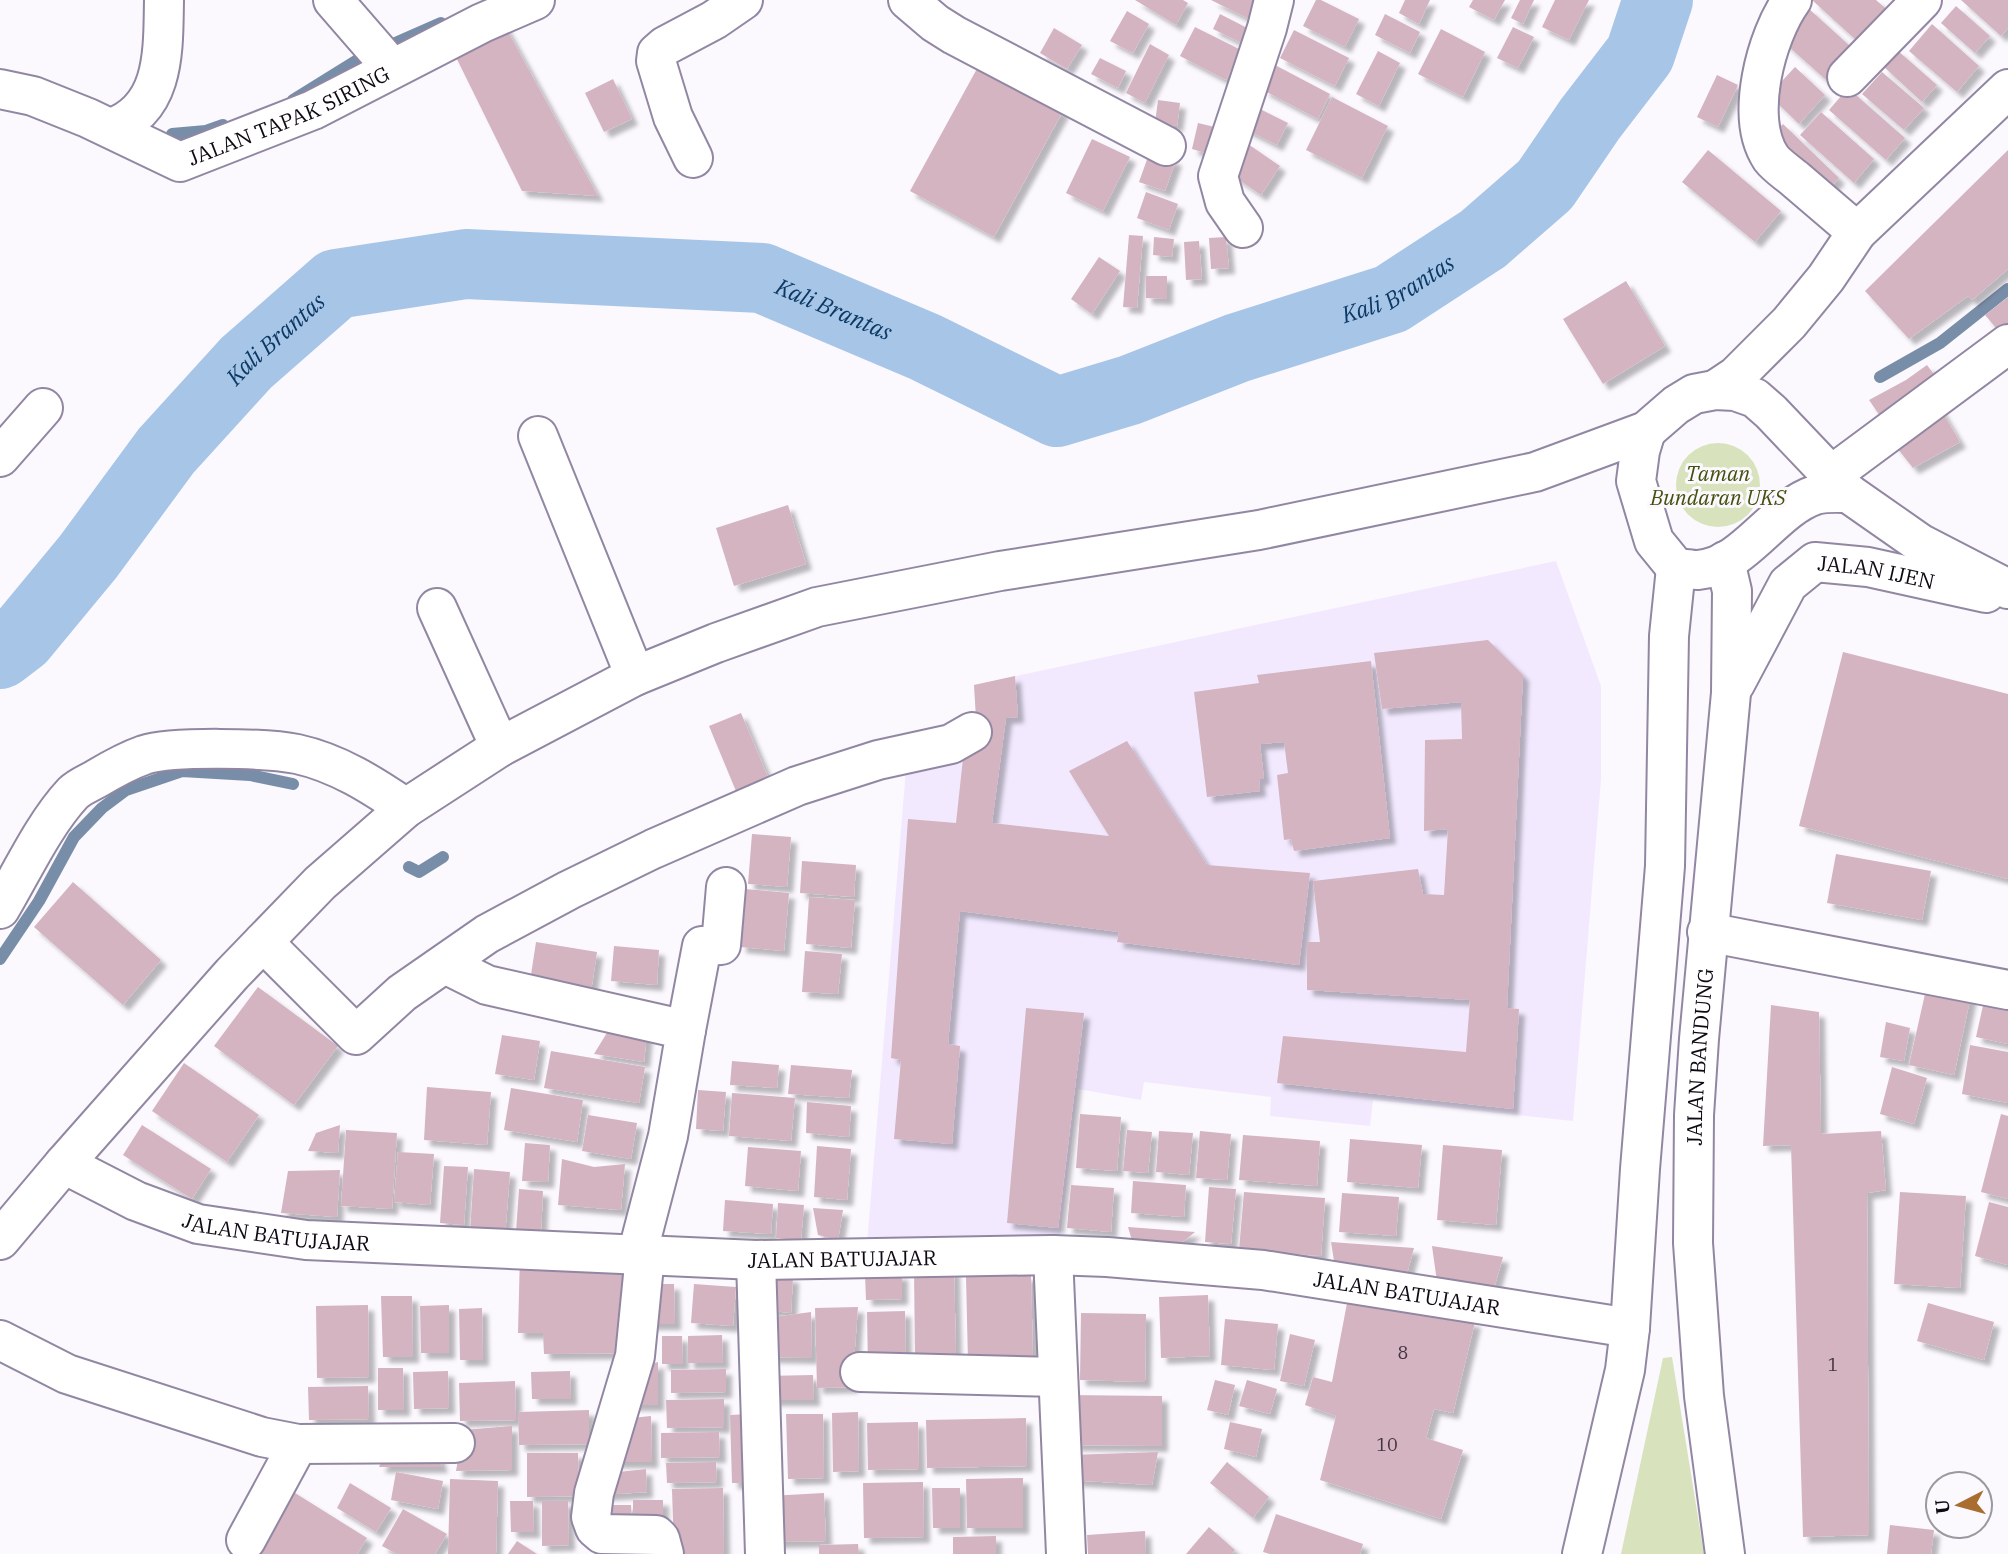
<svg xmlns="http://www.w3.org/2000/svg" width="2008" height="1554" viewBox="0 0 2008 1554" font-family="'IBM Plex Serif',serif">
<defs>
<filter id="shadow"><feDropShadow dx="6" dy="6" stdDeviation="2" flood-color="#0004"/></filter>
</defs>
<rect width="100%" height="100%" fill="#fbf8fe"/>
<polygon fill="#f2e9ff" points="1556,561 1601,686 1601,779 1573,1121 1373,1100 1370,1126 1270,1116 1271,1097 1144,1082 1141,1100 1078,1089 1060,1237 1011,1236 867,1244 907,757 977,734 974,685"/>
<g fill="#d8e3bd">
<circle cx="1718" cy="485" r="42"/>
<polygon points="1672,1357 1704,1554 1621,1554 1663,1358"/>
</g>
<g fill="none" stroke-linecap="round" stroke-linejoin="round">
<g stroke="#788da7" stroke-width="12">
<polyline points="293,100 359,59 441,23"/>
<polyline points="172,134 206,131 223,125"/>
<polyline points="1880,377 1940,343 2008,289"/>
<polyline points="409,867 419,872 443,857"/>
<polyline points="0,959 39,901 74,837 102,808 126,790 182,771 250,775 293,784"/>
</g>
<path stroke="#a6c5e7" stroke-width="70" id="s1" d="M0 654 21 638 88 557 166 451 246 363 336 284 466 264 762 278 925 347 1057 412 1130 390 1237 348 1391 299 1483 239 1545 185 1590 119 1640 54 1658 0"/>
</g>
<g fill="#d4b4c1" filter="url(#shadow)">
<polygon points="1135,0 1183,0 1188,3 1176,25"/>
<polygon points="1211,0 1261,0 1251,20"/>
<polygon points="1316,0 1321,0 1359,19 1345,47 1303,26"/>
<polygon points="1405,0 1430,0 1419,24 1399,13"/>
<polygon points="1473,0 1505,0 1494,20 1469,7"/>
<polygon points="1520,0 1534,0 1523,24 1511,18"/>
<polygon points="1555,0 1589,0 1569,40 1542,27"/>
<polygon points="1812,0 1876,0 1897,18 1868,51"/>
<polygon points="1961,0 2008,0 2008,28 2001,36"/>
<polygon points="1956,6 1990,36 1975,53 1941,23"/>
<polygon points="1808,8 1860,55 1833,86 1780,39"/>
<polygon points="1127,11 1149,24 1133,53 1110,41"/>
<polygon points="1220,14 1253,31 1246,45 1213,29"/>
<polygon points="1385,14 1420,32 1410,53 1375,35"/>
<polygon points="501,19 598,196 522,191 449,43"/>
<polygon points="1932,24 1979,66 1957,92 1909,51"/>
<polygon points="1195,27 1241,50 1226,80 1180,56"/>
<polygon points="1513,27 1534,37 1518,68 1497,58"/>
<polygon points="1054,28 1082,45 1067,69 1040,53"/>
<polygon points="1441,29 1485,52 1463,97 1418,74"/>
<polygon points="1294,30 1349,58 1335,86 1280,58"/>
<polygon points="1150,44 1169,55 1145,103 1126,93"/>
<polygon points="1897,50 1937,85 1922,102 1883,66"/>
<polygon points="1378,51 1400,63 1379,106 1356,94"/>
<polygon points="1100,58 1126,71 1118,88 1091,74"/>
<polygon points="979,65 1063,111 994,237 910,191"/>
<polygon points="1275,65 1330,94 1318,119 1263,90"/>
<polygon points="1795,67 1825,95 1799,124 1769,95"/>
<polygon points="1882,72 1924,108 1904,130 1862,94"/>
<polygon points="1717,75 1738,85 1718,127 1697,117"/>
<polygon points="613,79 632,119 604,132 585,93"/>
<polygon points="1848,88 1905,138 1886,160 1829,110"/>
<polygon points="1332,97 1388,126 1362,178 1306,150"/>
<polygon points="1158,100 1180,103 1177,126 1155,123"/>
<polygon points="1254,106 1288,123 1277,145 1243,128"/>
<polygon points="1821,112 1874,159 1854,183 1800,135"/>
<polygon points="1198,123 1223,129 1216,156 1192,149"/>
<polygon points="1783,124 1839,178 1826,192 1769,137"/>
<polygon points="1092,139 1130,157 1103,211 1066,193"/>
<polygon points="1248,144 1280,166 1261,195 1229,173"/>
<polygon points="1708,150 1781,211 1755,242 1682,182"/>
<polygon points="2008,150 2008,269 1972,300 1968,296 1909,339 1865,291"/>
<polygon points="1150,151 1176,160 1165,191 1139,182"/>
<polygon points="1146,192 1178,204 1169,230 1137,218"/>
<polygon points="1129,235 1143,236 1137,308 1123,307"/>
<polygon points="1154,237 1174,239 1172,257 1153,255"/>
<polygon points="1226,237 1229,268 1211,269 1209,238"/>
<polygon points="1199,241 1202,279 1186,280 1184,242"/>
<polygon points="1099,257 1120,271 1092,314 1071,299"/>
<polygon points="1146,276 1167,276 1167,299 1146,298"/>
<polygon points="1626,281 1665,346 1603,384 1563,319"/>
<polygon points="2008,297 2008,342 1985,315"/>
<polygon points="1927,365 1942,385 1887,426 1869,400 1906,380"/>
<polygon points="1937,403 1960,442 1913,468 1890,439"/>
<polygon points="788,505 806,564 734,586 716,528"/>
<polygon points="1488,640 1523,675 1507,1008 1519,1009 1513,1109 1277,1083 1283,1036 1466,1052 1470,1000 1307,990 1307,942 1320,942 1313,881 1418,869 1423,894 1444,895 1448,829 1424,831 1425,740 1462,739 1461,702 1382,709 1374,653"/>
<polygon points="1843,652 2008,694 2008,879 1799,826"/>
<polygon points="1371,661 1390,838 1294,851 1291,839 1284,840 1277,775 1288,773 1284,742 1260,744 1264,779 1259,779 1260,791 1207,797 1194,692 1259,683 1257,675"/>
<polygon points="1015,676 1018,717 1006,718 992,823 1109,836 1069,771 1127,741 1207,865 1310,873 1299,965 1117,942 1119,932 960,911 948,1044 960,1046 952,1144 894,1139 901,1060 891,1058 908,819 956,823 965,740 977,734 974,685"/>
<polygon points="741,713 775,794 743,808 709,726"/>
<polygon points="752,834 791,837 787,887 748,884"/>
<polygon points="1836,854 1931,871 1922,920 1827,903"/>
<polygon points="802,861 856,865 854,897 800,893"/>
<polygon points="73,882 161,960 123,1005 34,927"/>
<polygon points="745,889 789,893 784,951 740,947"/>
<polygon points="809,897 855,900 851,948 806,944"/>
<polygon points="536,942 597,952 590,998 529,988"/>
<polygon points="614,946 659,950 657,985 611,981"/>
<polygon points="805,951 842,954 838,994 802,992"/>
<polygon points="1927,985 1971,995 1954,1075 1909,1065"/>
<polygon points="258,987 338,1046 294,1105 214,1046"/>
<polygon points="1986,992 2008,997 2008,1044 1976,1037"/>
<polygon points="1771,1005 1819,1012 1821,1134 1881,1131 1886,1190 1867,1193 1869,1535 1803,1537 1791,1145 1763,1146"/>
<polygon points="1026,1008 1084,1013 1058,1228 1007,1223"/>
<polygon points="1886,1022 1910,1028 1904,1061 1880,1057"/>
<polygon points="608,1031 647,1033 644,1062 594,1054"/>
<polygon points="502,1035 540,1041 534,1080 495,1074"/>
<polygon points="1970,1045 2008,1052 2008,1103 1962,1094"/>
<polygon points="551,1051 645,1067 639,1103 544,1088"/>
<polygon points="732,1061 779,1065 777,1088 730,1085"/>
<polygon points="184,1063 259,1115 227,1162 152,1111"/>
<polygon points="791,1065 852,1070 849,1098 788,1094"/>
<polygon points="1892,1067 1927,1078 1914,1124 1880,1114"/>
<polygon points="427,1087 491,1092 487,1145 424,1140"/>
<polygon points="511,1088 583,1100 577,1142 504,1130"/>
<polygon points="698,1090 726,1092 723,1131 696,1129"/>
<polygon points="732,1093 795,1098 791,1141 729,1136"/>
<polygon points="807,1102 851,1106 849,1137 806,1133"/>
<polygon points="1080,1114 1121,1117 1117,1171 1076,1168"/>
<polygon points="2001,1114 2008,1116 2008,1199 1981,1192"/>
<polygon points="588,1115 637,1123 631,1159 582,1151"/>
<polygon points="142,1125 211,1169 192,1199 123,1155"/>
<polygon points="340,1125 338,1153 308,1151 316,1133"/>
<polygon points="346,1130 397,1133 392,1209 341,1206"/>
<polygon points="1127,1130 1152,1132 1148,1173 1123,1171"/>
<polygon points="1159,1131 1193,1133 1189,1175 1156,1172"/>
<polygon points="1200,1131 1231,1134 1227,1180 1196,1178"/>
<polygon points="1243,1135 1320,1141 1317,1186 1239,1180"/>
<polygon points="1350,1139 1422,1145 1418,1188 1347,1182"/>
<polygon points="525,1143 550,1145 548,1182 522,1181"/>
<polygon points="1443,1145 1502,1150 1496,1225 1437,1220"/>
<polygon points="817,1146 851,1149 847,1200 814,1197"/>
<polygon points="748,1147 801,1151 798,1191 745,1186"/>
<polygon points="398,1152 434,1154 430,1205 394,1202"/>
<polygon points="562,1159 594,1167 625,1164 621,1210 558,1205"/>
<polygon points="444,1166 468,1167 464,1225 440,1223"/>
<polygon points="474,1169 510,1172 505,1236 470,1233"/>
<polygon points="340,1170 337,1217 281,1213 288,1171"/>
<polygon points="1133,1181 1186,1185 1184,1217 1131,1213"/>
<polygon points="1071,1185 1114,1188 1111,1232 1067,1228"/>
<polygon points="1209,1187 1236,1189 1231,1244 1205,1242"/>
<polygon points="519,1189 543,1191 541,1233 516,1231"/>
<polygon points="1244,1192 1325,1198 1321,1256 1239,1250"/>
<polygon points="1900,1192 1966,1196 1960,1288 1894,1284"/>
<polygon points="1342,1193 1399,1197 1396,1236 1339,1232"/>
<polygon points="725,1200 773,1204 771,1234 723,1231"/>
<polygon points="1989,1202 2008,1207 2008,1265 1975,1256"/>
<polygon points="778,1203 804,1205 801,1240 776,1238"/>
<polygon points="813,1208 843,1210 838,1240 818,1235"/>
<polygon points="1128,1227 1195,1232 1179,1245 1133,1244"/>
<polygon points="1331,1242 1414,1248 1405,1281 1336,1274"/>
<polygon points="1432,1246 1503,1257 1491,1299 1438,1289"/>
<polygon points="520,1254 639,1258 631,1353 544,1354 543,1333 518,1333"/>
<polygon points="954,1269 956,1356 915,1357 914,1270"/>
<polygon points="865,1274 902,1274 902,1299 866,1300"/>
<polygon points="768,1275 793,1277 791,1313 765,1310"/>
<polygon points="1031,1275 1033,1362 968,1363 966,1276"/>
<polygon points="642,1284 674,1284 675,1324 643,1324"/>
<polygon points="694,1284 736,1287 733,1326 691,1323"/>
<polygon points="1208,1295 1210,1356 1161,1358 1159,1297"/>
<polygon points="381,1296 412,1296 413,1357 383,1357"/>
<polygon points="1348,1298 1475,1322 1453,1413 1434,1409 1426,1438 1463,1450 1441,1519 1320,1480 1336,1416 1305,1405 1313,1377 1332,1382"/>
<polygon points="1928,1303 1994,1322 1984,1360 1917,1341"/>
<polygon points="368,1305 369,1377 317,1378 316,1306"/>
<polygon points="449,1305 449,1353 421,1353 420,1306"/>
<polygon points="858,1307 852,1387 817,1388 815,1308"/>
<polygon points="482,1308 483,1360 460,1360 459,1309"/>
<polygon points="905,1311 906,1367 868,1368 867,1312"/>
<polygon points="811,1312 812,1358 763,1357 759,1319"/>
<polygon points="1081,1313 1146,1314 1145,1382 1080,1380"/>
<polygon points="1225,1319 1278,1324 1274,1370 1221,1365"/>
<polygon points="1290,1334 1315,1340 1304,1386 1280,1381"/>
<polygon points="722,1335 723,1363 688,1363 688,1336"/>
<polygon points="662,1336 682,1336 683,1364 662,1364"/>
<polygon points="658,1362 658,1405 626,1405 638,1368"/>
<polygon points="378,1368 403,1368 404,1410 378,1410"/>
<polygon points="726,1369 726,1392 671,1393 671,1370"/>
<polygon points="448,1371 449,1408 414,1409 413,1372"/>
<polygon points="570,1371 571,1399 532,1399 531,1372"/>
<polygon points="813,1375 814,1400 765,1400 765,1376"/>
<polygon points="1215,1380 1235,1385 1228,1415 1207,1410"/>
<polygon points="1247,1380 1277,1389 1270,1414 1239,1406"/>
<polygon points="515,1381 516,1420 460,1421 459,1383"/>
<polygon points="368,1386 369,1419 309,1420 308,1387"/>
<polygon points="1064,1395 1162,1396 1162,1446 1074,1445"/>
<polygon points="724,1399 724,1427 667,1428 666,1400"/>
<polygon points="589,1410 589,1444 519,1445 518,1412"/>
<polygon points="858,1412 859,1471 833,1472 832,1413"/>
<polygon points="749,1414 749,1483 732,1483 730,1415"/>
<polygon points="786,1414 823,1414 824,1478 788,1479"/>
<polygon points="651,1416 652,1462 612,1462 621,1419"/>
<polygon points="1026,1418 1027,1466 927,1468 926,1420"/>
<polygon points="918,1422 919,1469 868,1470 867,1423"/>
<polygon points="1230,1422 1262,1429 1256,1457 1224,1449"/>
<polygon points="512,1426 512,1470 456,1471 463,1430"/>
<polygon points="719,1432 720,1457 661,1458 661,1433"/>
<polygon points="387,1449 436,1449 442,1467 379,1467"/>
<polygon points="1158,1452 1152,1485 1068,1480 1069,1455"/>
<polygon points="527,1453 578,1453 579,1496 527,1497"/>
<polygon points="716,1462 717,1482 667,1483 666,1463"/>
<polygon points="1227,1462 1269,1497 1253,1518 1210,1483"/>
<polygon points="646,1469 647,1492 601,1495 609,1473"/>
<polygon points="396,1472 443,1481 438,1509 391,1500"/>
<polygon points="1023,1478 1023,1528 967,1528 966,1479"/>
<polygon points="450,1479 498,1481 496,1554 448,1554"/>
<polygon points="923,1482 924,1537 864,1538 863,1483"/>
<polygon points="350,1483 391,1508 376,1532 337,1508"/>
<polygon points="287,1488 367,1538 357,1554 246,1554"/>
<polygon points="723,1488 724,1554 674,1554 672,1489"/>
<polygon points="932,1488 960,1488 960,1528 933,1528"/>
<polygon points="824,1493 826,1541 771,1542 769,1496"/>
<polygon points="633,1500 663,1500 663,1531 633,1532"/>
<polygon points="510,1501 533,1501 534,1532 511,1532"/>
<polygon points="542,1501 568,1501 569,1545 542,1546"/>
<polygon points="596,1505 631,1505 632,1524 596,1524"/>
<polygon points="403,1509 447,1534 435,1554 397,1554 382,1546"/>
<polygon points="1276,1514 1363,1544 1360,1554 1270,1554 1263,1552"/>
<polygon points="1890,1525 1934,1530 1931,1554 1887,1554"/>
<polygon points="1209,1527 1235,1550 1232,1554 1186,1554"/>
<polygon points="1145,1531 1146,1554 1088,1554 1087,1535"/>
<polygon points="996,1536 996,1554 953,1554 953,1537"/>
<polygon points="517,1541 537,1554 508,1554"/>
<polygon points="858,1544 859,1554 819,1554 819,1545"/>
</g>
<g fill="none" stroke-linecap="round" stroke-linejoin="round">
<defs>
<g id="minor">
<polyline points="333,0 392,68"/>
<polyline points="908,0 935,23 954,35 1166,146"/>
<path d="M1792 0C1766 36 1744 118 1771 158 1777 166 1788 173 1795 179 1816 197 1836 214 1857 232"/>
<polyline points="1847,77 1922,0"/>
<path id="s2" d="M0 89 33 96 88 118 180 162 313 110 482 23 535 0"/>
<path d="M111 128C166 109 163 50 164 0"/>
<polyline points="693,158 673,117 656,61 657,53 665,46 714,20 743,0"/>
<polyline points="1243,228 1225,202 1218,176 1267,28 1274,0"/>
<polyline points="538,436 635,676"/>
<polyline points="0,457 43,408"/>
<polyline points="1830,476 2008,344"/>
<polyline points="437,608 500,747"/>
<path d="M0 909C22 872 44 824 73 793 79 787 89 783 96 779 111 770 127 761 144 755 172 746 267 748 297 754 338 763 372 785 406 808"/>
<polyline points="1707,932 2008,990"/>
<polyline points="263,942 356,1035 402,993 487,934 569,890 653,849 797,786 878,760 951,744 972,732"/>
<polyline points="445,964 487,985 686,1030 668,1136 637,1255"/>
<polyline points="686,1030 702,946 721,945 726,887"/>
<path id="s3" d="M64 1164 136 1201 198 1224 306 1240 756 1260 1053 1255 1107 1257 1263 1270 1630 1328"/>
<polyline points="645,1255 635,1356 594,1493 591,1517 595,1528 602,1534 656,1535 660,1539 664,1554"/>
<polyline points="1053,1255 1066,1554"/>
<polyline points="756,1260 765,1554"/>
<polyline points="0,1340 67,1374 262,1437 298,1444 455,1443"/>
<polyline points="860,1372 1058,1377"/>
<polyline points="246,1540 298,1444"/>
</g>
<g id="major">
<polyline points="1715,390 1736,376 1789,323 1826,278 1857,232 2008,89"/>
<path d="M1646 431 1640 451 1636 481 1654 541 1676 568C1683 568 1691 570 1698 570 1744 567 1773 509 1815 495 1825 492 1838 493 1848 493"/>
<path id="s4" d="M1735 684 1788 584 1815 562 1868 567 1986 593"/>
<polyline points="0,1240 64,1164 232,974 320,883 406,808 500,747 635,676 716,643 817,607 1000,571 1259,530 1535,472 1646,431 1676,405 1694,394 1715,390 1735,391 1755,398 1771,412 1848,493 1921,544 2008,589"/>
<polyline points="1582,1554 1625,1370 1630,1328 1640,1169 1665,866 1669,636 1676,568"/>
<path id="s5" d="M1725 1554 1704 1396 1693 1243 1694 1115 1699 1039 1731 693 1732 591 1725 561"/>
</g>
</defs>
<use href="#minor" stroke="#9287a2" stroke-width="42"/>
<use href="#major" stroke="#9287a2" stroke-width="42"/>
<use href="#minor" stroke="#fff" stroke-width="38"/>
<use href="#major" stroke="#fff" stroke-width="38"/>
</g>
<g text-anchor="middle" dominant-baseline="central" stroke-width="6" stroke-linejoin="round" paint-order="stroke">
<g font-size="18" fill="#40343e">
<text x="1403" y="1352">8</text>
<text x="1833" y="1364">1</text>
<text x="1387" y="1444">10</text>
</g>
<g font-size="21" fill="#0e0913" stroke="#fbf8fe">
<text stroke="none"><textPath href="#s2" startOffset="313">JALAN TAPAK SIRING</textPath></text>
<text stroke="none"><textPath href="#s4" startOffset="210">JALAN IJEN</textPath></text>
<text stroke="none"><textPath href="#s5" startOffset="499">JALAN BANDUNG</textPath></text>
<text stroke="none"><textPath href="#s3" startOffset="226">JALAN BATUJAJAR</textPath></text>
<text stroke="none"><textPath href="#s3" startOffset="793">JALAN BATUJAJAR</textPath></text>
<text stroke="none"><textPath href="#s3" startOffset="1360">JALAN BATUJAJAR</textPath></text>
</g>
<g font-size="21" font-style="italic" fill="#43500d" stroke="#fbf8fe">
<text x="1718" y="473">Taman<tspan x="1718" dy="24">Bundaran UKS</tspan></text>
</g>
<g font-size="23" font-style="italic" fill="#0b3964" stroke="#fbf8fe">
<text stroke="none"><textPath href="#s1" startOffset="1617">Kali Brantas</textPath></text>
<text stroke="none"><textPath href="#s1" startOffset="1008">Kali Brantas</textPath></text>
<text stroke="none"><textPath href="#s1" startOffset="420">Kali Brantas</textPath></text>
</g>
</g>
<g transform="translate(1959 1505) rotate(264)"><circle r="33" fill="#fbf8fe" stroke="#9c98a0" stroke-width="2"/>
<path d="M0-5L12 26L0 18L-12 26Z" fill="#a96d2f"/>
<text y="-10" font-size="19" font-weight="bold" text-anchor="middle" fill="#0e0913">U</text>
</g>
</svg>
